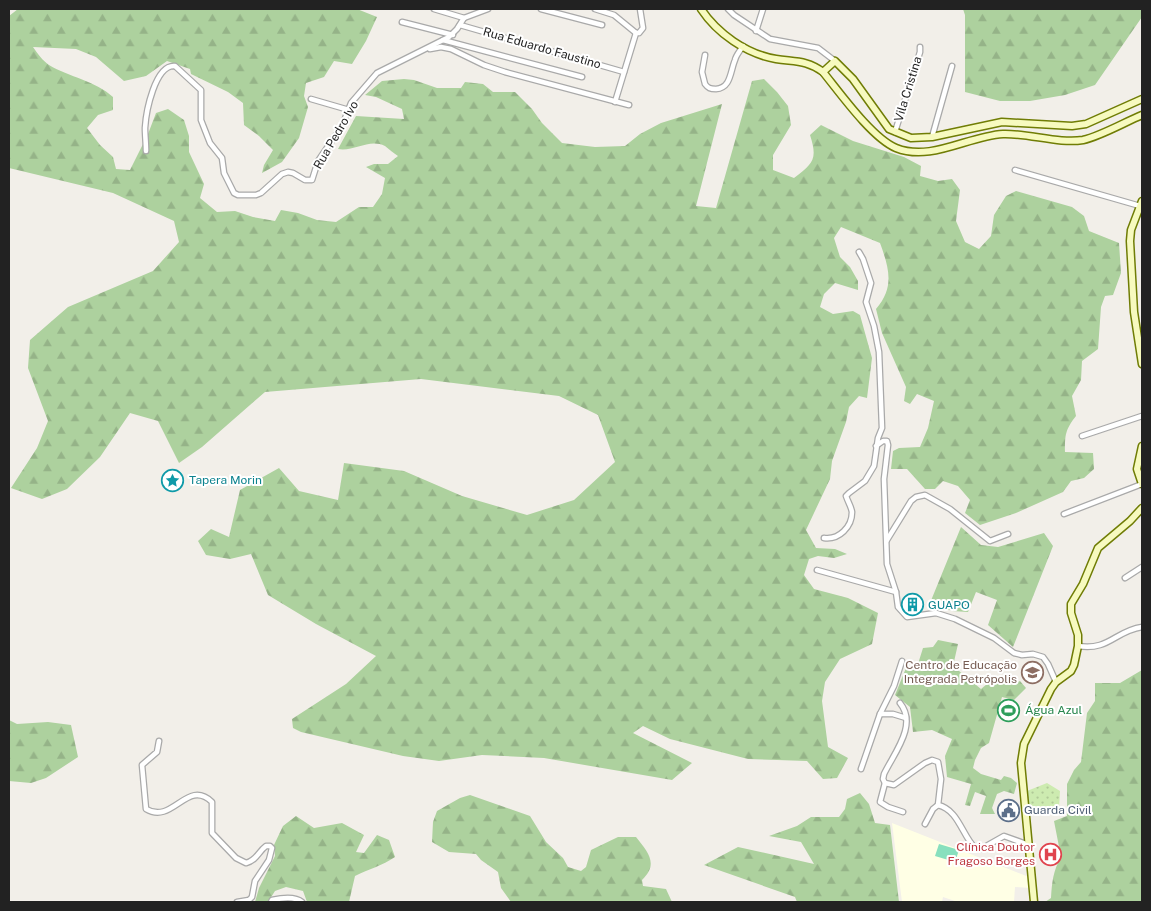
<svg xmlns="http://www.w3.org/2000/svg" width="1151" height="911" viewBox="0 0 1151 911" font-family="'Public Sans',sans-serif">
<defs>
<pattern id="grass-dots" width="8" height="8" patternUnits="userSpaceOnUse" patternTransform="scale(1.25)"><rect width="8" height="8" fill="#cdebb0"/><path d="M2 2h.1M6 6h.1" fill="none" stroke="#b0c997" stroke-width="1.8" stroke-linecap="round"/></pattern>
<pattern id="forest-firs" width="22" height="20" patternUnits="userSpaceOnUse" patternTransform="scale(1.25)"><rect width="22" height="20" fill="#add19e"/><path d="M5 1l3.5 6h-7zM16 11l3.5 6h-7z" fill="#95b388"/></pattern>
</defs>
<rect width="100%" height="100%" fill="#f2efe9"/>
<polygon fill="#ffffe5" points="892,823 1029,877 1030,888 1015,887 1014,902 958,902 943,897 942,902 902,902"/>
<polygon fill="url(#grass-dots)" points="1047,783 1060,791 1059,809 1030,810 1027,791"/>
<g fill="url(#forest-firs)">
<path d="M18 9H357L377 17 366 41 352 64 334 61 324 77 306 83 304 96 308 107 299 138 282 162 262 173 264 165 273 150 259 136 244 125 243 103 228 92 191 74 190 69 167 61 146 76 124 81 96 57 76 49 33 47C37 53 43 61 49 65 69 77 96 81 113 97V110L98 115 87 128 100 145 113 157 116 169 130 170 148 134 156 113 168 109 184 120 189 136V152L204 184 200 198 217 212 235 211 253 217 275 221 281 210 298 213 317 220 336 222 359 207H373L382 194 385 178 366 167 374 164H388L398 156C393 153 389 149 385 146 369 138 354 152 338 149L356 116 404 119 402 109 376 97 365 95 382 81 404 79 414 80 437 88H461L465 82 483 84 493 92H515L532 109 542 123 562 143 595 147 625 146 640 134 661 123 722 104 696 206 716 208 752 81 764 79 777 92 788 106 791 125 773 155V170L794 178C813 163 818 160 810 135L821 125 853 141 904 157 921 166 920 176 938 181 952 179 960 190 956 221 965 242 979 249 991 236 994 215 1006 196 1016 191 1072 207 1084 216 1089 231 1119 243 1121 273 1113 295 1105 296 1101 307 1098 349 1082 361 1081 380 1072 396 1076 416C1065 430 1065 435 1065 452L1093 453 1094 469 1084 478 1071 481 1063 492 1016 513 980 525 965 513 970 500 958 486 943 481 935 489H925L907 469H891L893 451 899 448 920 447 928 428 934 401 917 394 910 404 904 401 906 387 882 333 876 309C895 287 889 268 880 243L841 227 834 238 840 257 850 267 858 281V290L835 283 824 294 820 307 833 314 853 311 860 315 872 358 867 398 859 396 849 407 846 422 832 461 830 479 806 530 816 548 835 549 847 554 834 558 818 556 809 559 804 575 814 589 848 598 878 613 872 644 840 659 825 682 822 701 828 747 848 758 837 778 823 779 807 761 748 759 670 739 643 726 633 733 692 763 672 780 544 758 482 755 439 761 403 756 301 732 293 728 292 719 346 684 376 656 316 624 268 595 251 554 230 559 206 555 198 541 211 529 229 537 240 490 279 468 299 491 338 500 344 463 404 471 462 496 527 515 574 500 615 462 598 415 559 396 421 379 265 392 202 447 179 463 158 421 130 413 100 457 67 489 42 499 11 488 37 448 48 421 28 368 30 340 68 307 153 271 179 242 174 221 113 193 9 168V16Z"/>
<polygon points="963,9 1142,9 1142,17 1095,85 1065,95 1030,101 1000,101 965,92 965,15"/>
<polygon points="961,527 981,545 998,547 1044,533 1053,546 1013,647 988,625 997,600 976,592 968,612 952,611 930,603"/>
<polygon points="938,640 958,644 953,666 981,689 993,679 1010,684 1020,681 1026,688 1014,700 1002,697 989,743 981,748 975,760 973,768 981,774 1001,780 1004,776 1011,778 1017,783 1014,794 1004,791 997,794 992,808 995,814 980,814 986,796 975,792 970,806 965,805 971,784 947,777 945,756 952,739 932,730 913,732 910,707 895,695 906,668 917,667 923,648 933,647"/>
<path d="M1142 670V902H1045L1051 898C1052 882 1053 871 1061 857L1054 821 1067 816V784L1074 770 1081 762 1087 713 1095 701V683H1120Z"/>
<polygon points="9,720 17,724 48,722 71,725 78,757 46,778 31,783 9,781"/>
<polygon points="860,793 869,804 875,823 890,825 899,902 797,902 795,897 704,865 738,847 814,864 801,842 769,836 797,826 811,817 839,817 845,809 847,799"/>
<path d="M470 795 530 816 546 842 563 858 568 867 581 871 586 867 591 850 618 837H636C648 852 659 864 642 880L643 886 666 889 672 902H511L501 888 498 872 481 860 476 854 449 852 432 842 433 822 437 811 460 798Z"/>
<path d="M296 816 314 828 342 823 364 835 356 852 364 853 377 835 389 840 395 857C382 866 369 869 355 876L349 902H307L303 891 286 887 275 891 268 902H255L259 888 275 856 274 845 283 826Z"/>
</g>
<polygon fill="#88e0be" points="939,844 959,850 955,862 935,856"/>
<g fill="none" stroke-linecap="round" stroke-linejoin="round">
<defs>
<g id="street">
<polyline points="434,9 464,18"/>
<polyline points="541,9 602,25"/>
<polyline points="595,9 614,15 636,33"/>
<polyline points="728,9 734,15 770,39 818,48 835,61"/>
<polyline points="402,22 453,35"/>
<polyline points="460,25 624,72"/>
<polyline points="756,31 763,9"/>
<polyline points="636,33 639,33 643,28 640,9"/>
<polyline points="443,40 582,77"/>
<polyline points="430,49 441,47 451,49 484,65 505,72 629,105"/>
<path d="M705 55 702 72 705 84C708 88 710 89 716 89 731 88 730 72 735 60 736 55 740 51 743 46"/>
<polyline points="311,99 349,110"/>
<polyline points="615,102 636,33"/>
<polyline points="895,132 920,52 920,47"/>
<polyline points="932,137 952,66"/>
<path d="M146 151C146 143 145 135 145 128 146 112 155 64 175 66L201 90V120L210 143 222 158 224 173 234 193 238 195H256L261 193 282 174 288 172 293 173 305 180H312L318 161 342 126 351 103 377 73 449 37 457 29 464 18 488 9"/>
<polyline points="1015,170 1140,206"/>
<polyline points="1082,436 1142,416"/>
<polyline points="876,446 883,441 887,441 888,445 884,479 887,564 896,592 898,607 907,617 936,613 955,619 994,638 1014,653 1022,655 1033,654 1043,657 1048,664 1056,682"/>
<polyline points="1064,514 1142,484"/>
<path d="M824 538C839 540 852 527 852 512 851 506 848 502 846 496L849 493 865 481 874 466 878 438 882 428 879 352 874 326 866 302 871 283 863 259 859 252"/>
<polyline points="887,540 911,501 916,497 925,495 950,509 990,541 1008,534"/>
<polyline points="817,570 896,592"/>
<polyline points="1125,578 1142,567"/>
<path d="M1078 646C1109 651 1115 631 1142 627"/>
<path d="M900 703C918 725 894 753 884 774L883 779 885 783 894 785 925 763 932 760 938 762 941 779 938 805"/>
<polyline points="880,714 893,714 906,718"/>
<path d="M159 741 157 752 142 765 146 809C173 825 187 778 212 802V833L236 858 246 863C257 860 258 852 266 846H270L272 848 269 860 255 881 252 897 249 900 237 902"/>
<polyline points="861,769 880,714 894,686 902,661"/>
<polyline points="885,783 880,802 888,807 903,812"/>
<path d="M925 824 933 809 938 805C959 810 962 836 976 849H981L1004 836 1029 845"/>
<path d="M271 902 272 900C281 898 295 896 302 902"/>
</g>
<g id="secondary">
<path d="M701 9C717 33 746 54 776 59 795 62 807 60 823 72 840 93 872 138 896 148 931 162 968 136 1003 134 1028 133 1059 144 1083 140 1101 136 1125 122 1142 115"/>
<polyline points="823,72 835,61 853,79 889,129 911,138 932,137 1002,122 1072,126 1086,124 1142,99"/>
<polyline points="1142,201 1131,230 1130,241 1134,312 1142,364"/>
<polyline points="1142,446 1137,469 1142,484"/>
<polyline points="1034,902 1021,763 1024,744 1051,689 1056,682 1071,671 1074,665 1078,646 1078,635 1071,613 1071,604 1083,584 1098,548 1130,521 1142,508"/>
</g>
</defs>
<use href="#street" stroke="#a9a9a9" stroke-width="7"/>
<use href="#secondary" stroke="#707d05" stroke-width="9"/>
<use href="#street" stroke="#fff" stroke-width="4.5"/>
<use href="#secondary" stroke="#f7fabf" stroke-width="6"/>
</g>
<defs>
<symbol id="sight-ring" viewBox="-11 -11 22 22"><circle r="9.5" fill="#fff" stroke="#0f9aa8" stroke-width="1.5"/><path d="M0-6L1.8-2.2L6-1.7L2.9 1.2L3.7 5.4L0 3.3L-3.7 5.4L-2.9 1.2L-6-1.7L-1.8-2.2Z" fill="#0f9aa8"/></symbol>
<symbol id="building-ring" viewBox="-11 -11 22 22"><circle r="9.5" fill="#fff" stroke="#0f9aa8" stroke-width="1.5"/><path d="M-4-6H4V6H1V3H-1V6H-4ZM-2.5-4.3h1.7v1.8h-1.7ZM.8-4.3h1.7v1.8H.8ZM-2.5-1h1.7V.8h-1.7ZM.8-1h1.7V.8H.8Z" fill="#0f9aa8"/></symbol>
<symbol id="school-ring" viewBox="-11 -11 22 22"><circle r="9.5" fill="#fff" stroke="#8d6e63" stroke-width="1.5"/><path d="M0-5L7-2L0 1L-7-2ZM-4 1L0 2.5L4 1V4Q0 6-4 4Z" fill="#8d6e63"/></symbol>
<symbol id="stadium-ring" viewBox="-11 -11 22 22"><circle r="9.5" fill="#fff" stroke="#2e9e5b" stroke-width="1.5"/><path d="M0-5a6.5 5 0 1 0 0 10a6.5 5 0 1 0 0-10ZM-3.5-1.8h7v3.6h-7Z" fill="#2e9e5b"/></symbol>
<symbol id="civic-ring" viewBox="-11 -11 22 22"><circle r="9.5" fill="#fff" stroke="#5c6f8a" stroke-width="1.5"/><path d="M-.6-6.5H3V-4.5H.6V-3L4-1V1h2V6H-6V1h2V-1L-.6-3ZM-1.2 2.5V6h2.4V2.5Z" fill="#5c6f8a"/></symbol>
<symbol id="hospital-ring" viewBox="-11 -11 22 22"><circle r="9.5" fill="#fff" stroke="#e0444e" stroke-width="1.5"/><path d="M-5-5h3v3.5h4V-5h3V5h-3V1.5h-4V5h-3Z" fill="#e0444e"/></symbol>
</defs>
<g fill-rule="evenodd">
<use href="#sight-ring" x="160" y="468" width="25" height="25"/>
<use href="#building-ring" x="900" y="592" width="25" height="25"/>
<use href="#school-ring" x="1020" y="660" width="25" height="25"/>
<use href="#stadium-ring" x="996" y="698" width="25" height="25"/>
<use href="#civic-ring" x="996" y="798" width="25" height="25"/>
<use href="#hospital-ring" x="1038" y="842" width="25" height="25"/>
</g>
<g text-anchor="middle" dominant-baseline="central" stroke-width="4" stroke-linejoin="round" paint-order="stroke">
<g font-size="12" fill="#222" stroke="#fff">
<text transform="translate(542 48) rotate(16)">Rua Eduardo Faustino</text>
<text transform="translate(908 89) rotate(-73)">Vila Cristina</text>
<text transform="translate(336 135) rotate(-60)">Rua Pedro Ivo</text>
</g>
<g font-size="12" fill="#0d838f" stroke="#fff" text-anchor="start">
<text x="189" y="480">Tapera Morin</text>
<text x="928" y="605">GUAPO</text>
</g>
<g font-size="12" fill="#785e54" stroke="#fff" text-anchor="end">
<text x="1017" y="665">Centro de Educação<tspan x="1017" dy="14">Integrada Petrópolis</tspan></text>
</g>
<g font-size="12" fill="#27864d" stroke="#fff" text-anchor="start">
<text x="1025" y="710">Água Azul</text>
</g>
<g font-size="12" fill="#4e5e75" stroke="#fff" text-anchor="start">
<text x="1024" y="810">Guarda Civil</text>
</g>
<g font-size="12" fill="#be3a42" stroke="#fff" text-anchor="end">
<text x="1035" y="847">Clínica Doutor<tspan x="1035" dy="14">Fragoso Borges</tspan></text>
</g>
</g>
<rect width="1151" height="911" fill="none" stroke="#222222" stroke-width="20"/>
</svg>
